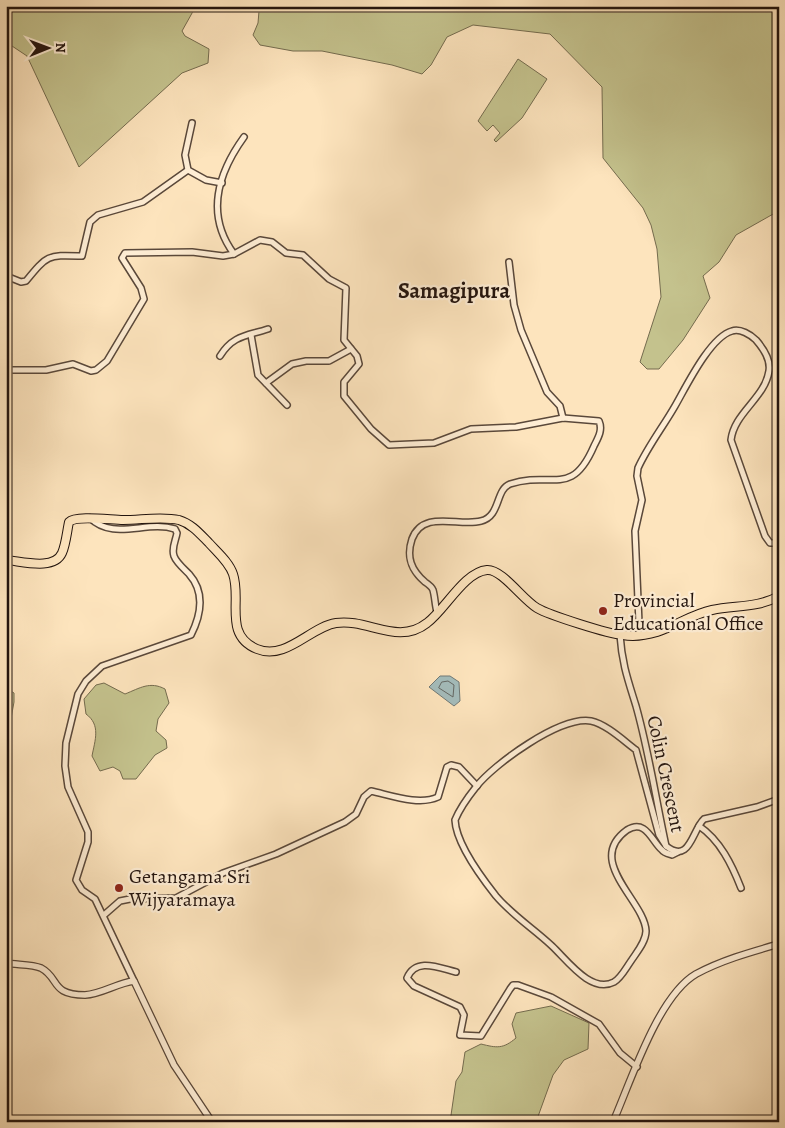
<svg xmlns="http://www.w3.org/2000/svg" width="785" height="1128" viewBox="0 0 785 1128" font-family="Alegreya,serif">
<rect width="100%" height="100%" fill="#fde4bd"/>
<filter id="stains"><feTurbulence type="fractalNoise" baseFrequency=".004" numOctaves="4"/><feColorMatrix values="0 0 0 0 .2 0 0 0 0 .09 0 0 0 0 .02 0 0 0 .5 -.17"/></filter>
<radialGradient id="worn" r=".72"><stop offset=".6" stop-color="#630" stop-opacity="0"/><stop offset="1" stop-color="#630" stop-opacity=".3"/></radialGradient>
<g fill="#c4c28d" stroke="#746b4e">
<polygon points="6,6 196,6 182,31 185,36 209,49 208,63 182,73 79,167 27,56 6,42"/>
<polygon points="254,6 779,6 779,156 775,173 775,213 736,235 719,262 703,276 710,298 683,340 659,369 647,369 640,362 661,297 657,249 651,225 643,208 603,158 602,87 550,34 473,25 447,37 431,65 422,74 392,65 322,51 293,51 260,45 253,35 258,23 259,11"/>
<polygon points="518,59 547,79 522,118 496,142 494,140 500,133 493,125 487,131 478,121"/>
<path d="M104 683 125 694C140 688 150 681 165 689L169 703 158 719 156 731 166 740 167 748 155 755 136 779H123L120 771 113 767 100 771 92 756C95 740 101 725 86 714L84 699 96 685Z"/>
<polygon points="6,688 14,693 14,702 6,746"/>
<path d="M551 1006 589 1023 588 1049 564 1060 553 1075 536 1122H450L456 1081 462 1072 465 1052 481 1044C497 1048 503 1049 516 1038L512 1024 516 1013Z"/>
</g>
<polygon fill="#a4bcbb" stroke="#707976" points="440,676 450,676 459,682 460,701 454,706 429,687"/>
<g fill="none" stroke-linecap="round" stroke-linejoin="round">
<polygon stroke="#646864" stroke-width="1" points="442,682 448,681 454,685 453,697 439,688"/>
<defs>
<g id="minor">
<polyline points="192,123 185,155 188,170 206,180 222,183"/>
<path d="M234 254C205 215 218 173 244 137"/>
<polyline points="509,262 514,305 521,330 547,392 560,406 563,418"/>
<path d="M6 276 21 282 26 281C48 254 48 255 82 256L90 222 98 215 143 202 188 170"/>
<polyline points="251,335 258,375 287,405"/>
<path d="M220 356C233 335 247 336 268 329"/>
<path d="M6 370H46L73 364 91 371 96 370 107 361 144 299 141 288 122 258 125 253 192 252 223 256 234 254 260 240 272 242 286 253 303 255 329 279 346 288 344 340 357 356 359 364 344 382V396L371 429 389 445 434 443 471 429 516 427 563 418 599 421C603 430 598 438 594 446 571 499 552 470 510 484 495 490 501 516 481 521 459 527 423 509 412 539 406 557 411 570 425 582 428 584 432 587 433 590 435 597 435 605 437 612"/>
<polyline points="266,383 292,364 306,361 329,361 351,349"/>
<path d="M90 518C113 541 147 520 175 529L177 533C176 540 171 548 174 556 176 562 184 569 189 574 205 592 201 615 191 635L102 666 86 681 78 694 66 743 65 766 68 787 88 832V842L76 880 82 890 95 899 134 981"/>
<path d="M620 635C622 664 628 680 636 706 649 752 656 800 666 846 690 865 692 830 704 819L757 807 779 799"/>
<path d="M623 635V630L639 623 635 531 642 500 637 476 638 468C648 446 663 427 675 406 686 387 710 337 732 331 740 328 751 335 756 340 763 348 771 359 769 371 765 398 734 413 731 440L765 536 770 543H779"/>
<path d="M699 826C720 840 732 865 741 888"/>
<path d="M666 846 659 835 636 750C624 741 606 724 591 721 560 716 494 764 476 787 468 797 460 808 455 820 456 843 481 877 496 896 512 915 534 929 552 946 567 960 591 994 614 982 621 978 626 968 631 961 636 953 646 942 646 931 645 901 584 861 627 830 646 818 652 842 662 850 664 853 669 854 672 855L678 852"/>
<path d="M104 915 120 901 130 899 176 898 223 873 276 854 345 822 356 814 364 797 371 791C390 795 419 806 438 797L447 767 451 765 459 767 477 786"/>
<path d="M456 972C439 968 416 957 407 978L414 986 460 1007 464 1015 460 1035 481 1036 510 989 513 985H518L551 997 599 1024 620 1053 637 1067"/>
</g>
<g id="tertiary">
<path d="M6 963C17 965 32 964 41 968 60 978 50 995 85 995 102 994 117 983 134 981L174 1065 212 1122"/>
<path d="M613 1122C631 1081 658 996 696 974 722 960 751 952 779 944"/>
</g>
<path id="primary" d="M6 560C21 561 54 571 62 553 66 544 67 531 69 522 76 515 111 520 123 520 141 520 162 516 179 520 192 524 200 534 209 543 217 552 229 562 233 574 242 600 223 635 257 649 286 661 310 627 336 623 367 618 398 646 427 623 445 610 464 572 487 570 502 569 522 599 537 608 549 615 608 634 623 635 633 637 647 635 657 632 675 626 693 614 712 610 735 605 758 608 779 596"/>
</defs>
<use href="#minor" stroke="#5a483a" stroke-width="8"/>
<use href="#tertiary" stroke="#5a483a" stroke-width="8"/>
<use href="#primary" stroke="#23140e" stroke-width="10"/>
<use href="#minor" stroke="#feedd4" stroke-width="5"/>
<use href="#tertiary" stroke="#feedd4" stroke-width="5.5"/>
<use href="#primary" stroke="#fde4bd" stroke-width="8"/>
</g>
<g fill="#8f2418" stroke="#feedd4" stroke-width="2">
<circle cx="603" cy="611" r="5"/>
<circle cx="119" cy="888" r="5"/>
</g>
<g text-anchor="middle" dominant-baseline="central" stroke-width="4.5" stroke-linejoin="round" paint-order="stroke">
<g font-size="20" fill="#23140e" stroke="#feedd4" text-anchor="start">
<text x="613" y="600">Provincial<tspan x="613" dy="23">Educational Office</tspan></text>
<text x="129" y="876">Getangama Sri<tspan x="129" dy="23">Wijyaramaya</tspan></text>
</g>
<g font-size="20" fill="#23140e" stroke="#feedd4">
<text transform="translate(666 774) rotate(78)">Colin Crescent</text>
</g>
<g font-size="22" font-weight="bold" fill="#23140e" stroke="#feedd4">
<text x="454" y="291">Samagipura</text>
</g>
</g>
<rect width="785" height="1128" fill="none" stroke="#fde4bd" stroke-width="25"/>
<rect x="8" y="8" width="770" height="1113" fill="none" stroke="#23140e" stroke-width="2.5"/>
<rect x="12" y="12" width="760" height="1103" fill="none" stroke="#23140e"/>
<g transform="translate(48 48) rotate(89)" stroke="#feedd4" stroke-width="4" paint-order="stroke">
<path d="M0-4L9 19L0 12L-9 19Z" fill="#23140e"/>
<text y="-8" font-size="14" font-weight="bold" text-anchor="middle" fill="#23140e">N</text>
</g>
<rect width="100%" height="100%" filter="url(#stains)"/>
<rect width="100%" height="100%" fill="url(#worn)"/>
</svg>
